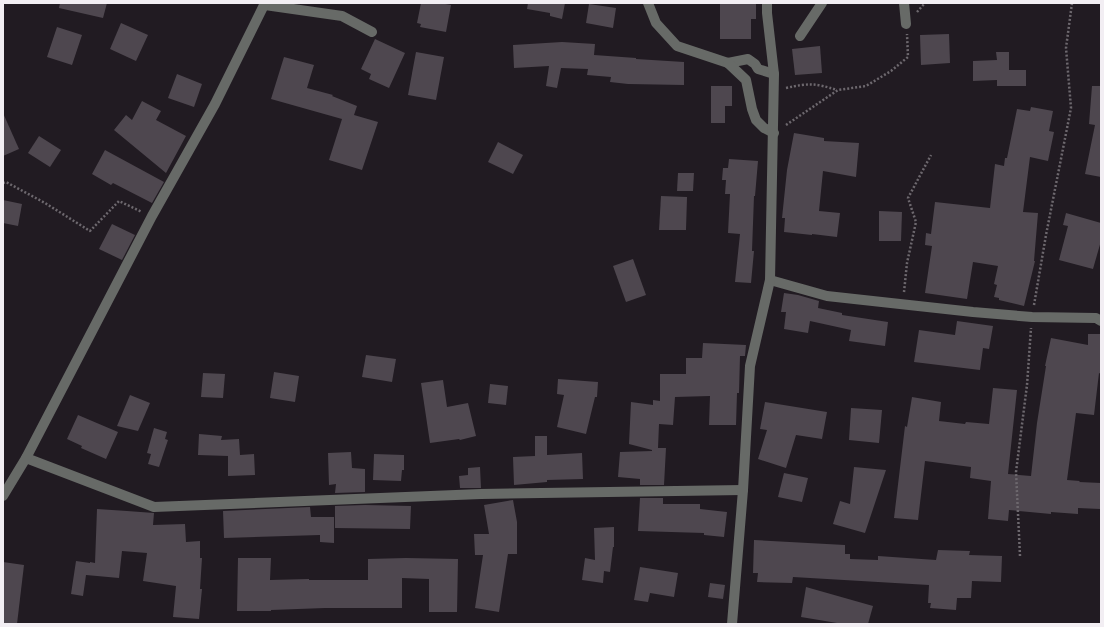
<svg xmlns="http://www.w3.org/2000/svg" width="1104" height="627" viewBox="0 0 1104 627" font-family="'Nunito Sans',sans-serif">
<rect width="100%" height="100%" fill="#211b22"/>
<g fill="#4e474f">
<polygon points="60,3 107,3 103,18 59,8"/>
<polygon points="421,3 440,3 451,5 446,32 420,27 421,24 417,23"/>
<polygon points="528,3 565,3 562,19 550,16 550,13 527,9"/>
<polygon points="720,3 756,3 756,19 751,19 751,39 720,39"/>
<polygon points="589,4 616,8 613,28 586,23"/>
<polygon points="121,23 148,35 136,61 110,49"/>
<polygon points="57,27 82,35 72,65 47,57"/>
<polygon points="949,34 950,63 921,65 920,35"/>
<polygon points="375,39 405,53 389,88 369,79 371,74 361,69"/>
<polygon points="562,42 595,44 594,55 636,58 636,59 684,62 684,85 628,84 610,82 611,77 587,75 588,69 561,68 557,88 546,86 549,66 514,68 513,45"/>
<polygon points="820,46 822,73 795,75 792,49"/>
<polygon points="416,52 444,57 436,100 408,95"/>
<polygon points="996,52 1009,52 1009,70 1026,70 1026,86 997,86 997,80 973,81 973,61 997,60"/>
<polygon points="284,57 314,65 307,88 333,95 332,96 357,106 354,115 378,122 362,170 329,160 342,119 271,99"/>
<polygon points="177,74 202,84 194,107 168,98"/>
<polygon points="711,86 732,86 732,106 725,106 725,123 711,123"/>
<polygon points="1092,86 1101,86 1101,177 1085,174 1095,125 1089,124"/>
<polygon points="142,101 161,111 156,120 186,136 166,173 114,130 126,115 132,120"/>
<polygon points="1031,107 1053,111 1049,131 1054,132 1048,161 1030,157 1023,212 1038,213 1034,261 1035,261 1024,306 999,300 999,298 994,297 997,285 994,284 998,266 973,262 967,299 925,293 932,246 925,245 926,233 931,234 935,202 990,208 995,164 1004,166 1005,158 1007,158 1017,109 1030,111"/>
<polygon points="3,113 19,149 3,156"/>
<polygon points="794,133 824,138 824,141 859,143 856,177 823,171 819,211 840,213 837,237 812,234 812,235 784,232 785,218 782,218 787,170"/>
<polygon points="39,136 61,150 50,167 28,153"/>
<polygon points="498,142 523,155 513,174 488,162"/>
<polygon points="105,150 164,182 152,203 113,183 111,185 92,174"/>
<polygon points="729,159 758,161 755,196 754,196 752,251 754,251 751,283 735,282 740,234 728,233 730,194 725,194 726,180 722,180 723,168 728,168"/>
<polygon points="678,173 694,173 693,191 677,191"/>
<polygon points="661,196 687,197 686,230 659,230"/>
<polygon points="3,200 22,204 18,226 3,223"/>
<polygon points="879,211 902,212 901,241 879,241"/>
<polygon points="1066,213 1101,223 1101,241 1093,269 1059,260 1068,226 1063,225"/>
<polygon points="112,224 135,235 122,260 99,249"/>
<polygon points="633,259 646,295 626,302 613,266"/>
<polygon points="784,293 798,295 819,301 818,308 842,313 842,315 888,322 885,346 849,341 851,330 810,321 808,333 784,329 786,312 781,312"/>
<polygon points="957,321 993,326 989,349 983,348 980,370 914,362 919,330 955,335"/>
<polygon points="1088,334 1101,334 1101,374 1099,373 1094,415 1076,413 1067,480 1080,481 1079,482 1101,483 1100,509 1078,508 1078,514 1051,512 1051,514 1009,510 1008,521 988,519 991,481 970,478 971,467 925,461 918,520 894,518 905,426 907,427 912,397 941,402 939,421 965,424 966,422 989,424 993,388 1017,390 1008,474 1031,476 1037,423 1046,366 1045,366 1051,338 1088,345"/>
<polygon points="703,343 746,345 745,356 740,356 739,393 737,393 736,425 709,425 710,396 675,397 673,425 659,424 658,448 666,448 664,485 640,485 640,479 618,477 620,452 652,451 652,450 629,444 631,402 653,405 653,400 660,401 660,374 686,374 686,358 702,358"/>
<polygon points="366,355 396,359 392,382 362,377"/>
<polygon points="274,372 299,376 295,402 270,398"/>
<polygon points="203,373 225,374 223,398 201,397"/>
<polygon points="558,379 598,382 597,397 595,397 586,434 557,427 564,395 557,394"/>
<polygon points="443,380 447,407 468,403 476,436 460,440 459,439 430,443 421,383"/>
<polygon points="490,384 508,386 506,405 488,403"/>
<polygon points="130,395 150,403 138,431 117,426"/>
<polygon points="765,402 827,412 822,439 796,435 786,468 758,459 767,430 760,429"/>
<polygon points="851,408 882,410 879,443 849,440"/>
<polygon points="78,415 118,432 106,459 81,448 82,446 67,439"/>
<polygon points="154,428 167,432 165,439 168,440 159,467 148,464 151,454 147,453"/>
<polygon points="199,434 222,436 221,440 239,439 240,455 254,454 255,475 228,476 228,456 198,455"/>
<polygon points="535,436 547,436 547,455 582,453 583,479 547,480 547,482 514,485 513,457 535,456"/>
<polygon points="351,452 352,468 365,469 365,492 335,493 336,484 329,485 328,453"/>
<polygon points="374,454 404,455 404,470 402,470 401,481 373,480"/>
<polygon points="480,467 481,488 460,488 459,476 468,475 468,468"/>
<polygon points="854,467 886,470 865,533 833,524 840,501 850,504"/>
<polygon points="784,473 808,478 802,502 778,497"/>
<polygon points="640,498 663,498 663,504 700,504 700,509 727,512 724,537 704,535 704,533 638,531"/>
<polygon points="513,500 517,522 517,554 508,554 499,612 475,608 483,555 475,555 474,534 489,534 484,505"/>
<polygon points="365,505 411,506 410,529 335,528 335,506"/>
<polygon points="310,507 311,517 334,517 334,543 320,542 320,535 224,538 223,511"/>
<polygon points="97,509 127,511 154,513 153,525 185,524 186,542 200,541 200,558 202,558 200,589 202,589 199,619 173,617 176,586 143,581 147,553 122,551 119,578 86,575 83,596 71,594 76,561 90,563 90,562 95,563"/>
<polygon points="614,527 614,547 613,547 610,572 604,571 603,583 582,580 585,558 595,560 594,528"/>
<polygon points="754,540 845,545 845,554 850,554 850,559 878,560 878,556 936,560 938,550 970,551 969,555 1002,556 1001,582 972,581 971,598 957,598 956,610 930,608 931,603 928,603 929,585 793,577 792,583 757,582 758,573 753,573"/>
<polygon points="238,558 271,558 270,580 309,579 309,580 368,580 368,559 406,558 458,559 457,612 429,612 429,579 402,578 402,608 325,608 271,610 271,611 237,611"/>
<polygon points="3,562 24,565 17,624 3,624"/>
<polygon points="640,567 678,573 674,597 650,593 648,602 634,600"/>
<polygon points="710,583 725,585 723,599 708,597"/>
<polygon points="806,587 873,606 868,624 843,624 801,617"/>
</g>
<g fill="none" stroke-linecap="round" stroke-linejoin="round">
<g stroke="#6d686e" stroke-width="2.5" stroke-dasharray="2 2" stroke-linecap="butt">
<polyline points="917,12 925,3"/>
<path d="M786 88C809 83 815 83 837 90"/>
<polyline points="786,125 838,90 866,86 891,71 908,57 907,34"/>
<polyline points="3,183 6,182 45,203 90,231 119,201 142,212"/>
<polyline points="904,292 907,263 916,222 908,198 931,155"/>
<polyline points="1034,305 1046,235 1071,108 1066,48 1072,3"/>
<polyline points="1020,556 1016,472 1027,385 1031,328"/>
</g>
<g stroke="#676a67" stroke-width="10">
<polyline points="648,3 656,23 677,46 728,63 748,59 755,64 758,69 774,74"/>
<polyline points="904,3 906,24"/>
<polyline points="265,5 342,16 372,32"/>
<polyline points="800,36 822,3"/>
<polyline points="728,63 746,80 752,109 756,120 764,128 774,133"/>
<polyline points="770,280 827,296 973,312 1032,317 1096,318 1101,321"/>
<polyline points="26,458 154,507 481,494 743,490"/>
<polyline points="3,496 26,458 152,216 215,104 265,3"/>
<polyline points="732,624 743,490 750,366 770,280 774,74 767,13 767,3"/>
</g>
</g>
<rect width="1104" height="627" fill="none" stroke="#f2eef3" stroke-width="8"/>
</svg>
